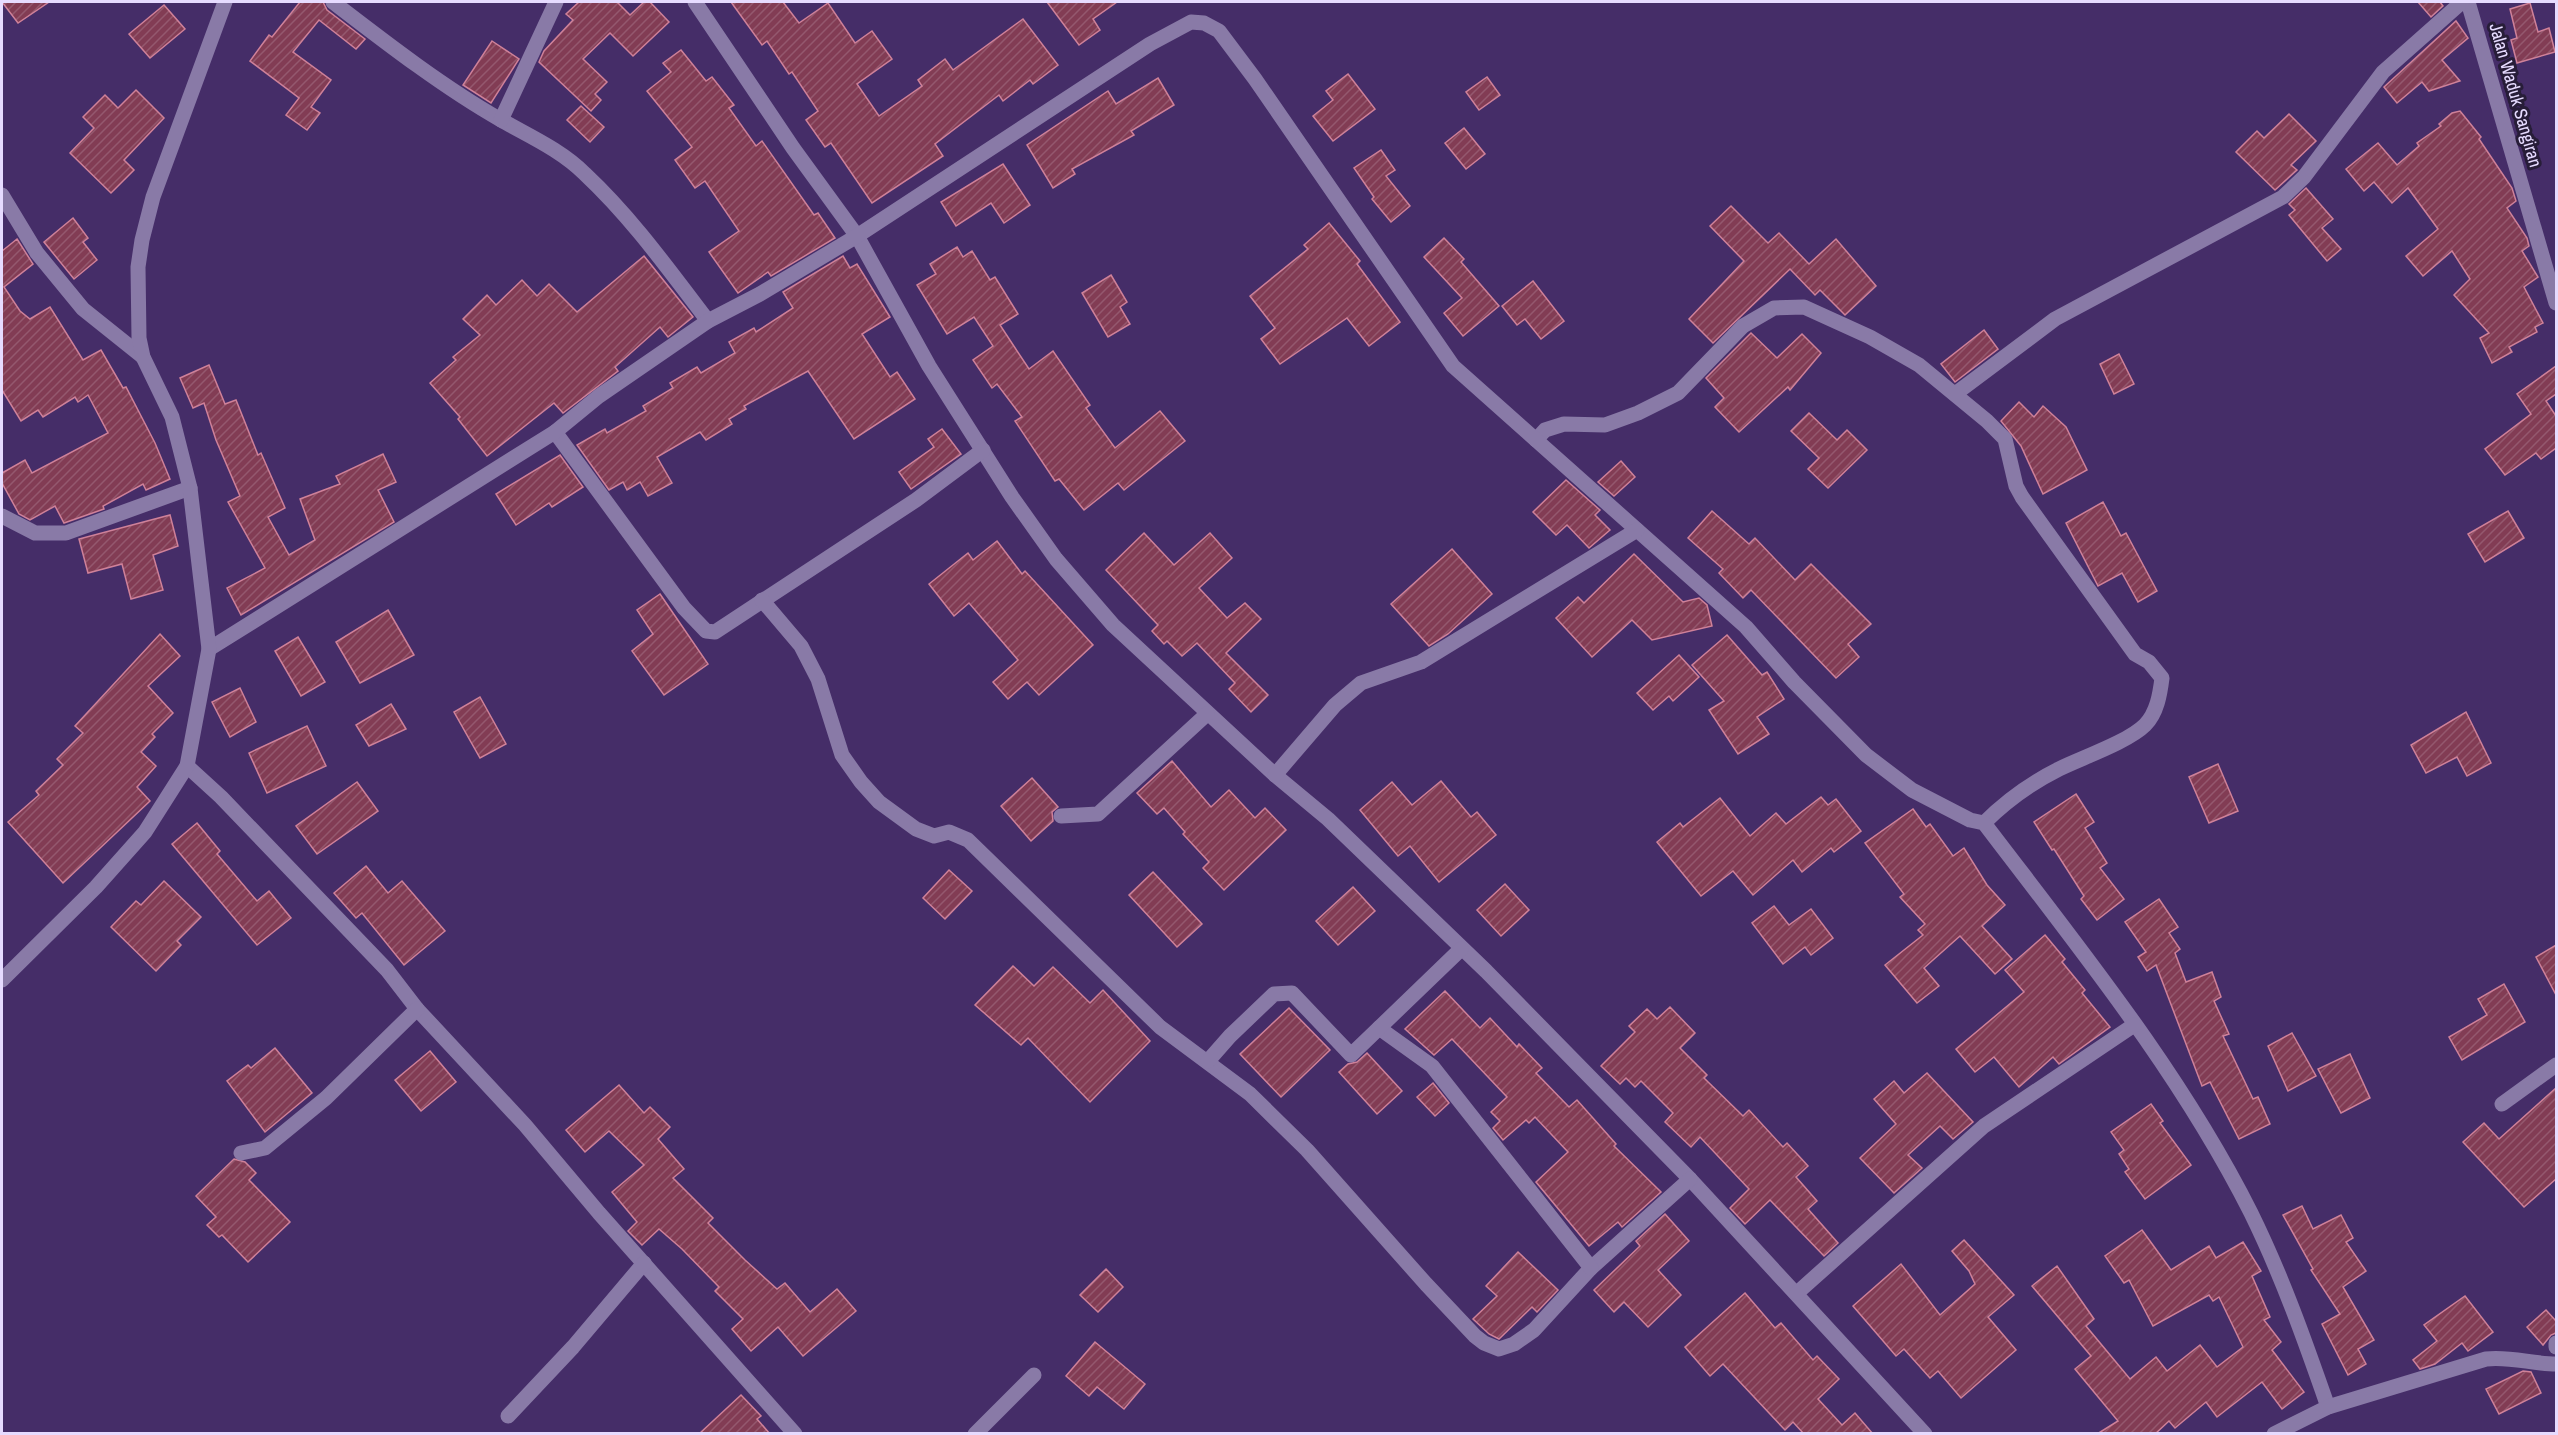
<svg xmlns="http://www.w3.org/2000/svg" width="2558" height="1435" viewBox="0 0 2558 1435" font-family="'Archivo Narrow',sans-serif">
<defs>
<pattern id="building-hatch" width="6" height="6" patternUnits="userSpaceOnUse" patternTransform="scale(1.5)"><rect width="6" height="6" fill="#823c54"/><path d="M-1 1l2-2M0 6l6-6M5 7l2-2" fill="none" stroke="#94586e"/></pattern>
</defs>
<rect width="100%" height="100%" fill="#452d68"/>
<g fill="url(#building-hatch)" stroke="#cf8199" stroke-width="1.5">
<polygon points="2,2 49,2 18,23"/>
<polygon points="300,2 323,2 327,10 365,39 356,49 319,20 293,52 331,80 311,107 320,113 307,130 286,115 299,98 250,61 269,35 272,37"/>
<polygon points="579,2 617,2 630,15 644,2 650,2 669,22 633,56 610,33 583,59 607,82 595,94 601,100 591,111 539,62 544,51 573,20 566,14"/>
<polygon points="731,2 783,2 799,23 828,3 855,43 872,31 892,59 857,84 879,116 922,86 918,80 945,59 953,70 1023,19 1058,65 1033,84 1030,80 1003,101 999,95 935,144 943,156 872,203 831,143 825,147 806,120 818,111 792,72 789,74 767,41 762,45"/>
<polygon points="1047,2 1117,2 1093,19 1100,30 1079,45"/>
<polygon points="2418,2 2440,2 2443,6 2431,17"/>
<polygon points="2530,3 2538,32 2549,28 2555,52 2517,63 2511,40 2517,38 2510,9"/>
<polygon points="164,5 185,29 150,58 129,34"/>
<polygon points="2456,21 2468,38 2442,60 2460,81 2429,91 2422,82 2397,103 2384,87"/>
<polygon points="492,41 519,59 491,103 463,85"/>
<polygon points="681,50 706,81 712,77 734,105 729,108 756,146 762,141 814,215 818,213 835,238 771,276 768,272 738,293 709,252 739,231 705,181 695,188 675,160 692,147 647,91 671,72 663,63"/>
<polygon points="1348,74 1375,109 1333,141 1313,116 1333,100 1326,91"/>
<polygon points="1487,77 1500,95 1479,110 1466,92"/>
<polygon points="1158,78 1174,105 1131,131 1134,135 1072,169 1075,174 1053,188 1027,145 1108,91 1116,104"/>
<polygon points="136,90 164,118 124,160 134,170 111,193 70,153 94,128 83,117 105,95 118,108"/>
<polygon points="581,106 604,127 590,142 567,120"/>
<polygon points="2460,111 2481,137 2479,139 2512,188 2516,201 2507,208 2527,238 2529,246 2522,251 2538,277 2524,287 2543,323 2535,327 2537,332 2509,347 2512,352 2492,363 2480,338 2489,333 2454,295 2470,279 2452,251 2423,276 2406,256 2438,229 2408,188 2392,203 2374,182 2364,191 2346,169 2378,143 2397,165 2419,146 2417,143 2441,126 2439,124 2452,113"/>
<polygon points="2289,114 2316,141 2291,165 2297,170 2275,190 2236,152 2257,131 2264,138"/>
<polygon points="1464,128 1485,154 1466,169 1445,143"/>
<polygon points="1381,150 1395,170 1386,176 1410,206 1391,222 1372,199 1374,197 1354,168"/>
<polygon points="1003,164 1030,205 1004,223 991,203 956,226 941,202"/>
<polygon points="2306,188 2333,219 2322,228 2341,249 2327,261 2289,215 2295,210 2289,204"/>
<polygon points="1731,206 1768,243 1779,233 1809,264 1836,239 1876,286 1845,315 1820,290 1815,295 1790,269 1713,343 1689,319 1744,261 1710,226"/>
<polygon points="73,218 88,238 83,242 97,260 74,279 44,242"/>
<polygon points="1329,223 1360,261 1357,264 1400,322 1369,346 1347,318 1280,364 1261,339 1275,328 1250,296 1308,249 1304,245"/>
<polygon points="1444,238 1464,259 1461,262 1499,306 1463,336 1444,313 1462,298 1424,257"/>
<polygon points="17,239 33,264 4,287 20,311 30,319 50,307 83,360 101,350 123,388 126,387 155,443 170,479 146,490 143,484 103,506 104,509 64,523 55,506 30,520 19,514 2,483 2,473 25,460 32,473 108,433 88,395 78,402 75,397 43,417 38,410 21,421 2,390 2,251"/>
<polygon points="957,247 963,257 972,251 990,280 995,277 1018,314 1000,325 1029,369 1053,351 1090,405 1086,408 1115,448 1160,411 1185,441 1124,490 1118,483 1084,510 1059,479 1055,481 1015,421 1022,417 997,384 992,388 973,360 993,346 974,317 947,334 917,285 936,274 930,264"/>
<polygon points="644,256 693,317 668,337 660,327 615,367 618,371 563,413 554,403 487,456 458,419 460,417 430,383 456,360 453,357 480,335 463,319 487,295 496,305 522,280 537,296 549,284 577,312"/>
<polygon points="843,256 850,268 857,264 890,317 862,334 890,377 897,372 915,399 854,439 808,371 744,406 746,409 729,419 732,424 706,440 700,432 657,457 672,483 648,496 640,482 627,490 623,482 609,490 577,445 605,429 607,433 646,411 643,406 673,388 670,383 697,367 701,373 735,353 729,342 754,328 756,332 793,308 783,292"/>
<polygon points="1111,275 1127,302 1120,307 1130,324 1108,337 1082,293"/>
<polygon points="1533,281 1564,321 1541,339 1525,319 1517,325 1502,306"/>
<polygon points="1984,330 1998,349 1955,382 1941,364"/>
<polygon points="1751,333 1777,358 1802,334 1821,353 1790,390 1788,387 1739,432 1715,407 1724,398 1706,378"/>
<polygon points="2119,354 2134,384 2114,394 2100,364"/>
<polygon points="209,365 225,404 236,400 258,455 261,453 285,508 268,517 289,555 315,540 300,499 340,484 336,476 383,454 396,482 378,490 394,522 241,615 227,588 265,568 228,502 240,496 216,440 204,403 193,408 180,378"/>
<polygon points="2556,366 2556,394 2546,401 2556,416 2556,448 2541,459 2536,453 2505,475 2485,449 2531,414 2517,394"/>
<polygon points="2019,402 2034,417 2043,406 2066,427 2087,470 2043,494 2021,446 2001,421"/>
<polygon points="1809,413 1837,440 1847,430 1867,450 1828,488 1808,469 1819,458 1791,431"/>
<polygon points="942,429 961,454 911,489 899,472 934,447 928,439"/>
<polygon points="560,455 583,487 552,507 549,503 516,525 496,494"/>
<polygon points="1621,461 1635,477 1614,496 1598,482"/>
<polygon points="1566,480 1600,510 1595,515 1610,530 1589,548 1567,525 1556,535 1533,512"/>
<polygon points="2103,502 2121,536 2126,533 2157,591 2138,602 2122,573 2098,586 2066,523"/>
<polygon points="1712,511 1749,544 1755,538 1795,580 1811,564 1871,624 1848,644 1859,657 1836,678 1751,590 1743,598 1719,573 1723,569 1688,538"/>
<polygon points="2508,511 2524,538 2485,562 2468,534"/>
<polygon points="170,515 178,546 153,555 163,590 131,599 122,564 88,573 79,539"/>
<polygon points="1144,533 1174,565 1210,533 1232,558 1199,588 1227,618 1245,603 1261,619 1226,653 1268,695 1251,712 1229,689 1235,683 1197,643 1182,656 1167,641 1164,644 1152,631 1158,625 1106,570"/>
<polygon points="997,541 1022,574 1025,571 1093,645 1039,695 1027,682 1008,699 993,682 1018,660 969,603 954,616 929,584 968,553 973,560"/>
<polygon points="1452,549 1492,594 1448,634 1429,646 1391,604"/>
<polygon points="1634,554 1683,602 1699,598 1707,605 1712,626 1652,640 1632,620 1592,657 1556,618 1578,597 1584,603"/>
<polygon points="660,594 708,664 664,695 632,651 653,634 637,610"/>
<polygon points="388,610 414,655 360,683 336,642"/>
<polygon points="160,634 180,656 148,686 173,713 152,734 155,737 141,752 156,766 137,787 150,801 63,883 8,822 39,795 36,791 63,765 57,759 83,733 75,726"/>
<polygon points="1727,635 1762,675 1767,672 1784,699 1757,717 1769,734 1738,754 1709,710 1724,701 1692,665"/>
<polygon points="298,637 325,682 301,696 275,651"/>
<polygon points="1679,655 1699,677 1673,701 1669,696 1653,710 1637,693"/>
<polygon points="240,688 256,722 230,737 212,702"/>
<polygon points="480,697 506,744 480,758 454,712"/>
<polygon points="391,704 406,729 369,746 356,725"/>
<polygon points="2466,712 2491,763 2467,776 2457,757 2426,773 2411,745"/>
<polygon points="307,726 326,766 267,793 249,753"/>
<polygon points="1172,761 1211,807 1229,790 1255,818 1265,808 1286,830 1224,890 1203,868 1209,862 1183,834 1185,832 1164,808 1157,814 1137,793"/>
<polygon points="2218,764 2238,811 2209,823 2189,777"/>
<polygon points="1032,778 1058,807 1052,812 1053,821 1031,841 1001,806"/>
<polygon points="1441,781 1471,817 1477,812 1496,835 1439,882 1410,846 1398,856 1360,810 1392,782 1412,805"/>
<polygon points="357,782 378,811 317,854 296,826"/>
<polygon points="2076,794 2094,822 2085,828 2107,863 2100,868 2124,899 2097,920 2081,899 2084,896 2054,849 2052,850 2034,822"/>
<polygon points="1821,797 1828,805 1836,799 1861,831 1834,852 1831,848 1802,872 1793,860 1753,895 1733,871 1701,896 1657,842 1680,823 1683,827 1720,798 1750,836 1776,813 1786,824"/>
<polygon points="1913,809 1926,827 1930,824 1953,856 1964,848 1987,885 2005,905 1982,926 2012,959 1995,974 1960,936 1924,968 1939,986 1917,1003 1885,965 1923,935 1918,930 1925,924 1900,897 1904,894 1865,843"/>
<polygon points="197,823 220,851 217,854 257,901 269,891 291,918 257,945 172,844"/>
<polygon points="366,866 388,893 402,881 445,931 404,965 362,913 356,918 334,893"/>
<polygon points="949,870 972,891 945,919 923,898"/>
<polygon points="1153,872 1202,924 1177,947 1129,895"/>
<polygon points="164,881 201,917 177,941 181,945 156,971 111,927 136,901 141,905"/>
<polygon points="1505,884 1529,910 1501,936 1477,910"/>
<polygon points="1353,887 1375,911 1338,945 1316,921"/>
<polygon points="2159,899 2178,927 2169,933 2180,949 2175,953 2186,982 2212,972 2221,997 2214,1001 2229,1034 2223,1036 2253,1099 2258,1097 2270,1124 2239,1139 2210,1082 2202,1086 2156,965 2147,971 2138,957 2146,952 2125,922"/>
<polygon points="1774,906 1789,925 1811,909 1833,938 1811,955 1805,947 1783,964 1752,923"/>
<polygon points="2045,935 2065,959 2062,962 2085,990 2082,993 2110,1027 2059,1064 2053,1057 2019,1087 1994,1057 1975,1072 1956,1049 2024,992 2005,970"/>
<polygon points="2556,945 2556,995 2536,957"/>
<polygon points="1013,966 1034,986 1053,967 1090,1003 1103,990 1150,1041 1090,1102 1028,1038 1021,1045 975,1005"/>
<polygon points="2504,984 2525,1022 2462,1060 2449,1037 2487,1015 2478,999"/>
<polygon points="1445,991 1480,1028 1490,1018 1517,1047 1519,1044 1542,1068 1536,1073 1569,1107 1577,1100 1616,1144 1614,1146 1661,1192 1622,1227 1618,1222 1589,1246 1536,1182 1568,1152 1535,1117 1529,1123 1526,1120 1503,1140 1493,1128 1500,1121 1491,1112 1507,1097 1452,1039 1434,1055 1405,1029"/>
<polygon points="1670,1007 1695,1033 1680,1048 1707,1075 1704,1078 1743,1116 1749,1110 1783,1147 1787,1143 1808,1166 1796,1177 1817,1201 1808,1209 1838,1243 1824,1256 1770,1200 1745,1224 1730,1208 1749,1189 1700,1137 1691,1147 1665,1122 1673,1113 1641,1081 1635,1087 1626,1078 1620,1084 1601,1066 1635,1032 1629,1026 1647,1009 1657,1019"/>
<polygon points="1289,1008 1330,1050 1281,1097 1240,1054"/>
<polygon points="2292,1033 2316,1076 2288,1091 2268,1046"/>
<polygon points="275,1048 312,1093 265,1132 227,1081 248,1065 251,1068"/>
<polygon points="430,1051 456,1082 421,1111 395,1080"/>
<polygon points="1367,1053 1402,1091 1377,1114 1339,1072 1348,1064 1357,1062"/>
<polygon points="2350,1054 2370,1098 2341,1113 2318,1069"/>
<polygon points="1927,1073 1973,1122 1953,1139 1940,1126 1908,1155 1922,1168 1894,1193 1860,1158 1896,1124 1874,1099 1894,1081 1904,1093"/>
<polygon points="1433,1083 1449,1103 1435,1116 1417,1097"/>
<polygon points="619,1085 644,1113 650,1107 670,1127 658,1139 684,1169 673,1178 713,1218 708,1223 745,1260 777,1289 785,1283 810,1312 837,1289 856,1311 803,1356 778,1327 751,1351 732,1329 743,1319 715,1291 719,1287 682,1249 659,1229 642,1245 628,1231 637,1222 612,1192 644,1165 609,1131 585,1152 566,1130"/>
<polygon points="2556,1088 2556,1179 2524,1207 2463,1142 2484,1123 2499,1139"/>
<polygon points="2151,1104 2163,1121 2160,1123 2191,1165 2145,1199 2125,1172 2129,1169 2119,1154 2124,1150 2111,1132"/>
<polygon points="234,1159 245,1162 256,1173 249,1180 290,1222 248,1262 222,1235 219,1237 207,1225 216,1217 196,1196"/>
<polygon points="2302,1206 2313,1229 2341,1215 2353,1238 2346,1242 2366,1271 2343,1287 2374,1340 2358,1349 2366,1364 2348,1375 2322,1324 2340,1314 2311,1270 2313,1269 2283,1215"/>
<polygon points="1665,1214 1689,1241 1658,1270 1681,1295 1648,1327 1624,1302 1614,1312 1594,1290 1640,1246 1636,1241"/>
<polygon points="2142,1230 2171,1270 2209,1246 2216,1258 2243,1242 2261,1271 2252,1276 2270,1317 2264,1320 2281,1342 2272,1350 2304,1392 2282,1409 2262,1382 2217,1417 2206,1402 2175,1428 2169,1421 2155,1434 2097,1434 2118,1421 2075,1369 2091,1356 2032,1286 2057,1266 2094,1319 2086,1326 2130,1379 2156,1357 2167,1371 2200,1345 2217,1367 2243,1347 2219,1297 2213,1301 2209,1295 2153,1326 2129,1280 2124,1283 2105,1256"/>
<polygon points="1964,1240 2014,1295 1988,1317 2016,1350 1961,1398 1938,1371 1930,1378 1904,1349 1896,1356 1853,1306 1901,1264 1940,1315 1975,1284 1969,1271 1952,1251"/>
<polygon points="1518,1252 1558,1290 1537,1312 1532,1307 1499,1339 1489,1334 1473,1319 1497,1296 1486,1286"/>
<polygon points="1106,1269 1123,1287 1098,1312 1080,1295"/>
<polygon points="1745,1293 1775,1328 1781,1323 1813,1360 1817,1356 1839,1379 1818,1399 1842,1425 1855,1413 1873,1434 1804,1434 1793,1422 1785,1430 1723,1364 1710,1376 1685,1347"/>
<polygon points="2465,1296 2493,1332 2468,1351 2462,1343 2435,1364 2420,1369 2413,1360 2437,1341 2424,1325"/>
<polygon points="2546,1310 2556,1321 2556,1333 2551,1335 2543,1345 2527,1327"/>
<polygon points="1095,1342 1145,1384 1124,1409 1097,1387 1089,1396 1066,1376"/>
<polygon points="2523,1371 2531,1372 2541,1393 2499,1414 2486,1389"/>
<polygon points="741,1395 761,1416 757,1419 770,1434 699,1434"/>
</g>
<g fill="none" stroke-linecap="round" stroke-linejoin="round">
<g stroke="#897aa7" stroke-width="15">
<path d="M333 2C385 42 443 87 501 120 529 136 561 150 585 174 632 218 669 270 708 321"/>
<polyline points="695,2 793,148 857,236 929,366 1012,497 1056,559 1113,625 1275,775 1328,819 1486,971 1690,1179 1925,1434"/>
<polyline points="2468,2 2556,303"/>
<polyline points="501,120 556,2"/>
<polyline points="2,195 37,253 83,309 143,357"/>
<polyline points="1955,394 2055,319 2283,197 2304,177 2383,72 2462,2"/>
<polyline points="555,432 684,608 706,631 715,632 916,500 983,450"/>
<path d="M1536 440 1545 430 1564 424 1605 425 1638 413 1678 393 1743 326 1774 308 1804 307 1870 337 1919 365 1987 421 2005 439 2016 486 2022 497 2135 654 2149 662 2162 678C2160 694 2157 713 2145 725 2128 742 2081 758 2059 769 2033 782 2005 802 1984 823"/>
<polyline points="2,516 35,533 66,533 190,488"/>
<polyline points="762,600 801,646 818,679 842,755 861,782 879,802 916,829 934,836 949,832 968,840 1160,1027 1250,1094 1307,1150 1426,1284 1475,1336 1484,1343 1499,1349 1514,1344 1534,1330 1591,1268 1690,1179"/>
<path d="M209 649 555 432 599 396 708 321 760 294 857 236 1150 44 1191 22 1204 23 1219 31 1255 79 1453 366 1746 627 1794 682 1866 755 1912 790 1970 820 1984 823C2079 948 2180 1072 2251 1213 2282 1276 2305 1341 2328 1407"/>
<polyline points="187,766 221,797 387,970 417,1009 525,1125 599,1213 795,1434"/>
<polyline points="1275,775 1335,705 1361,683 1421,662 1637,530"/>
<polyline points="1061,816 1098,814 1207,714"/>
<polyline points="2,980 96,887 145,832 187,766 209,649 190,488 172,417 143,357 139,338 138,267 142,240 153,197 225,2"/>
<polyline points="1379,1028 1432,1066 1591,1268"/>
<polyline points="1208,1061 1230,1036 1274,994 1292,993 1351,1055 1461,949"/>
<polyline points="2502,1104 2556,1065"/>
<polyline points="241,1153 265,1148 326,1098 417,1009"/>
<polyline points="1797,1293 1984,1126 2134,1025"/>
<polyline points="2556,1343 2556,1347"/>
<polyline points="508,1416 573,1347 644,1263"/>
<polyline points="975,1434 1034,1375"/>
<path d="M2274 1434 2328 1407 2486 1359C2510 1356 2532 1364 2556 1364"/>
</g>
</g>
<g text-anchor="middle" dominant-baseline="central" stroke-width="6" stroke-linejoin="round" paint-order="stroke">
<g font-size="18" fill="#e6dbff" stroke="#271d38">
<text transform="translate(2516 95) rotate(74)">Jalan Waduk Sangiran</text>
</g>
</g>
<rect width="2558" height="1435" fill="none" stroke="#e6dbff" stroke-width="6"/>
</svg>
